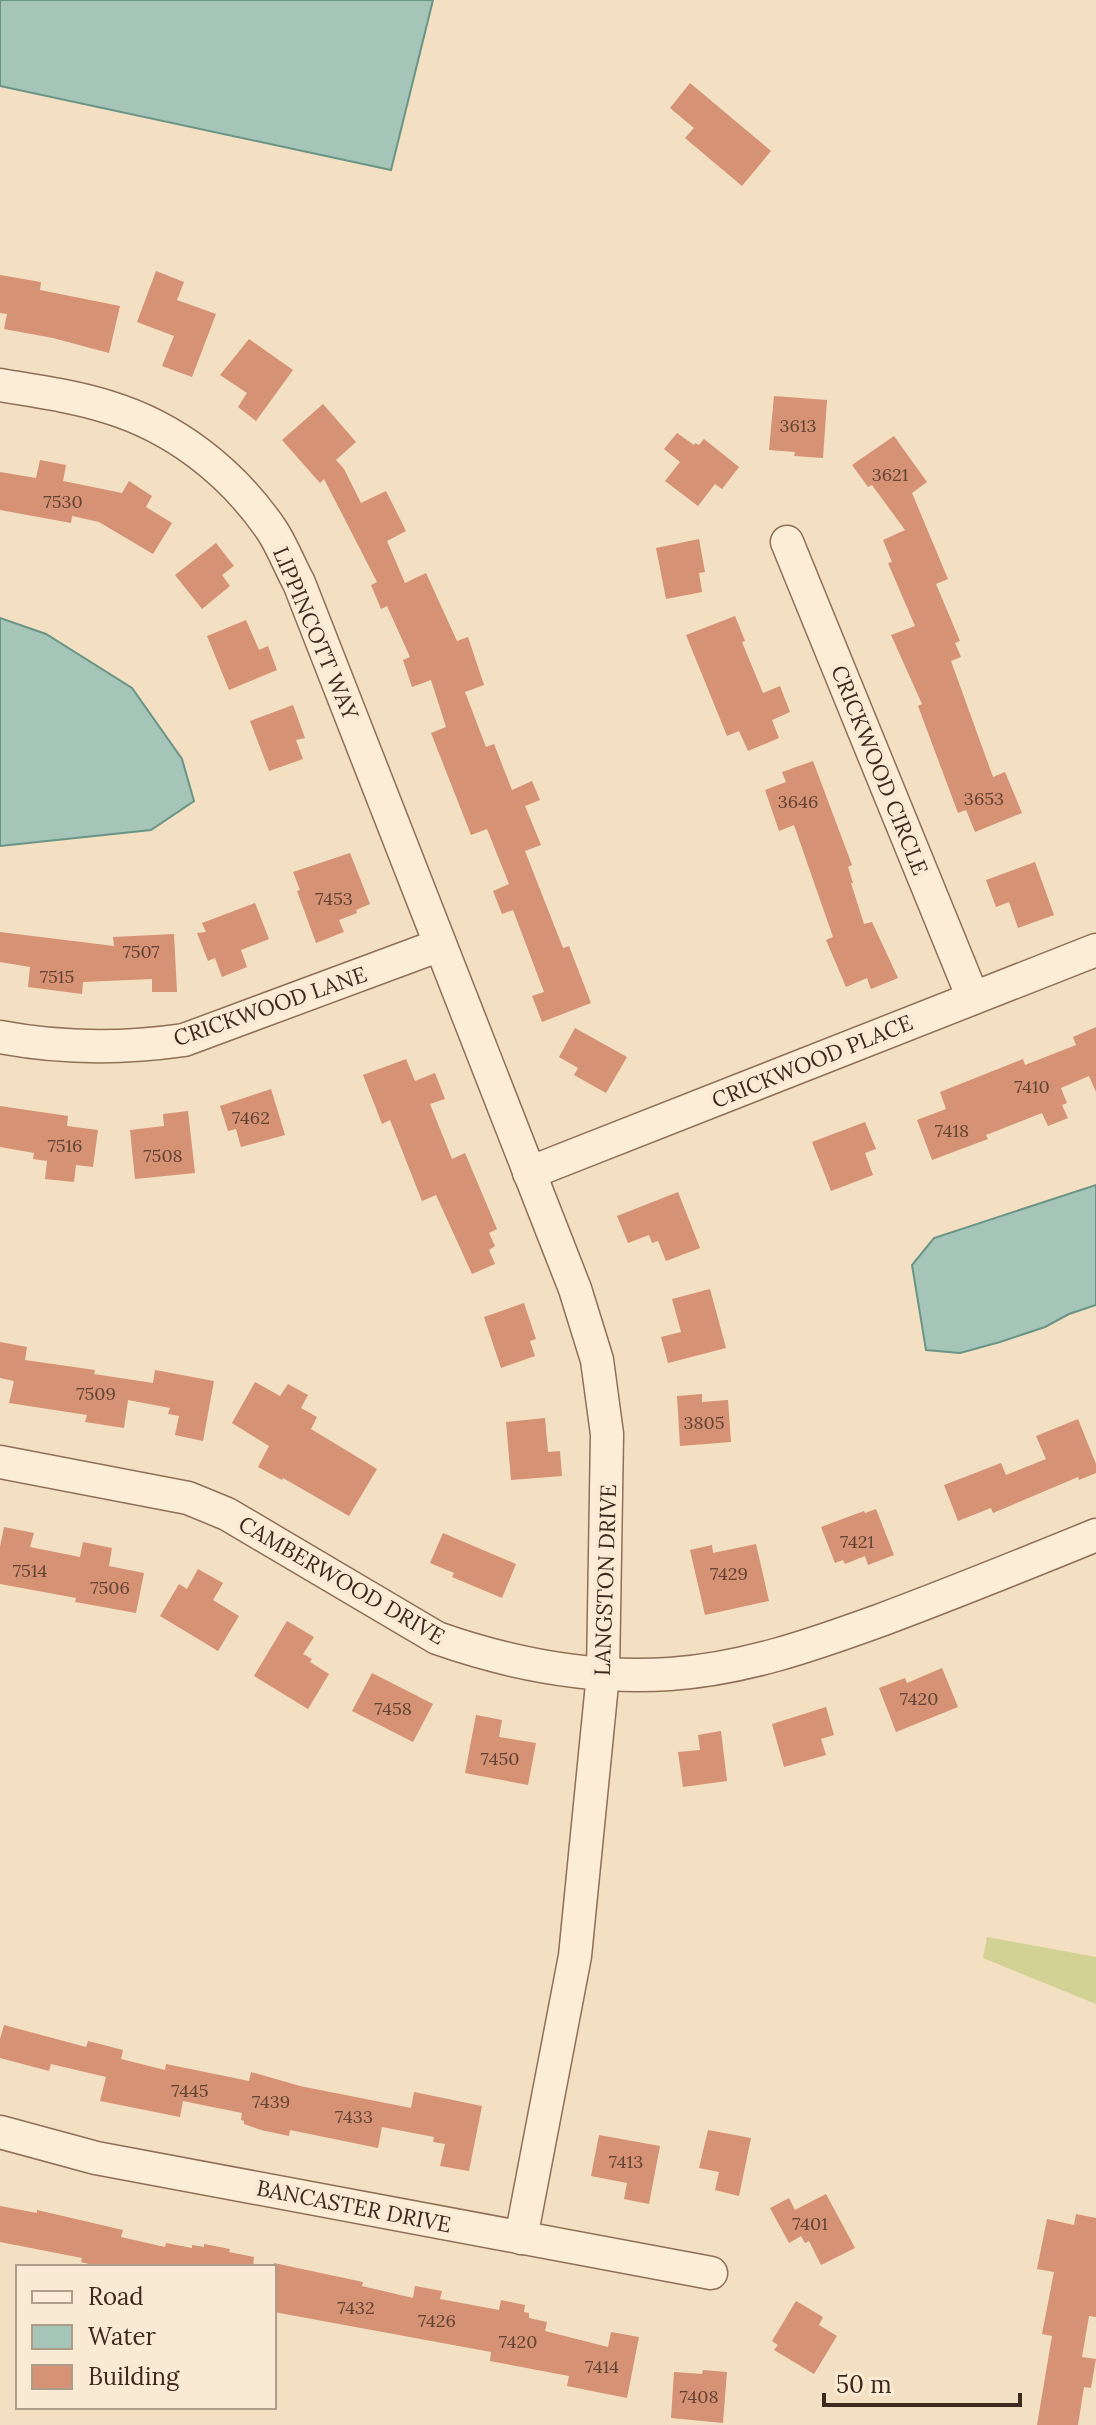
<svg xmlns="http://www.w3.org/2000/svg" width="1096" height="2425" viewBox="0 0 1096 2425" font-family="Lora,serif">
<rect width="100%" height="100%" fill="#f3dfc2"/>
<polygon fill="#d2d295" points="987,1937 1096,1957 1096,2004 983,1958"/>
<g fill="#a5c5b8" stroke="#6a9586" stroke-width="2">
<polygon points="0,0 433,0 391,170 0,86"/>
<polygon points="0,618 46,634 132,688 182,759 194,801 151,830 0,846"/>
<polygon points="1096,1185 1096,1305 1069,1314 1045,1327 1000,1342 960,1353 926,1350 912,1265 934,1238"/>
</g>
<g fill="#d59274">
<polygon points="690,83 771,151 742,186 685,138 694,128 670,108"/>
<polygon points="156,271 184,282 177,300 216,314 192,377 162,366 174,336 137,322"/>
<polygon points="0,275 41,282 40,290 120,306 109,353 53,338 4,329 7,314 0,313"/>
<polygon points="249,339 293,370 256,421 238,407 247,393 220,375"/>
<polygon points="774,396 827,400 823,458 794,456 795,452 769,450"/>
<polygon points="323,404 356,442 336,460 344,469 361,503 386,491 406,531 387,541 405,583 426,573 457,641 468,637 484,685 465,692 486,747 494,744 512,790 532,781 540,800 525,806 541,845 525,851 563,948 569,946 591,1003 542,1022 532,996 544,992 513,910 502,914 493,891 509,884 487,829 471,835 431,733 446,727 431,680 412,687 403,660 410,657 387,606 381,609 371,585 377,582 324,479 320,483 282,440"/>
<polygon points="677,433 694,445 695,443 699,445 704,439 739,467 722,489 715,484 698,506 665,481 680,462 664,449"/>
<polygon points="894,436 927,482 912,493 948,579 936,584 960,641 955,643 961,657 951,661 993,777 1005,772 1022,813 975,832 966,810 958,813 918,706 922,704 891,635 915,626 888,563 892,562 883,540 905,530 872,485 868,487 852,465"/>
<polygon points="40,460 66,465 63,481 122,493 129,481 152,496 146,507 172,523 153,554 99,522 72,516 71,523 0,510 0,472 36,478"/>
<polygon points="699,539 705,572 699,573 702,592 666,599 656,548"/>
<polygon points="216,543 234,566 222,575 230,586 202,609 175,575"/>
<polygon points="735,616 745,641 742,642 763,693 780,686 790,712 772,720 779,738 748,751 739,731 727,736 686,635"/>
<polygon points="246,620 259,650 268,646 277,670 229,690 207,636"/>
<polygon points="293,705 305,738 296,740 303,759 269,771 250,721"/>
<polygon points="813,761 852,865 848,867 853,883 851,883 864,924 872,922 898,978 871,989 867,978 846,987 826,940 833,937 794,825 779,831 765,790 786,782 782,772"/>
<polygon points="350,853 370,904 356,910 357,913 339,920 344,932 316,943 297,891 300,890 293,872"/>
<polygon points="1035,862 1054,915 1018,928 1009,902 996,907 986,880"/>
<polygon points="255,903 269,939 241,950 247,967 222,977 215,958 208,961 197,933 206,932 202,923"/>
<polygon points="0,932 114,946 113,937 174,934 177,992 152,992 152,979 83,982 82,994 28,987 30,967 0,962"/>
<polygon points="1096,1027 1096,1092 1089,1076 1061,1088 1067,1103 1062,1105 1068,1118 1048,1126 1042,1113 986,1135 988,1139 932,1160 917,1120 946,1109 940,1092 1023,1059 1025,1065 1076,1045 1073,1037"/>
<polygon points="575,1028 627,1057 606,1093 574,1075 578,1068 559,1057"/>
<polygon points="406,1059 415,1081 435,1073 445,1099 430,1104 452,1159 465,1153 497,1229 489,1233 495,1246 489,1250 495,1264 472,1274 436,1195 422,1201 390,1120 382,1124 363,1075"/>
<polygon points="271,1089 285,1135 241,1147 236,1129 228,1131 220,1106"/>
<polygon points="0,1106 68,1116 67,1126 98,1130 93,1167 76,1165 74,1182 45,1179 47,1161 33,1159 34,1153 0,1147"/>
<polygon points="188,1111 195,1173 135,1179 130,1130 164,1126 163,1114"/>
<polygon points="865,1122 876,1149 865,1153 873,1175 831,1191 812,1142"/>
<polygon points="678,1192 700,1248 666,1261 658,1241 652,1243 649,1235 628,1243 617,1216"/>
<polygon points="710,1289 726,1348 668,1363 661,1337 681,1332 672,1299"/>
<polygon points="524,1303 536,1339 530,1341 535,1356 501,1368 484,1317"/>
<polygon points="0,1342 27,1347 25,1360 95,1370 94,1374 153,1383 155,1370 214,1381 203,1441 175,1435 179,1416 168,1414 170,1408 128,1400 124,1428 85,1422 87,1415 9,1403 14,1381 0,1378"/>
<polygon points="255,1382 280,1396 288,1384 308,1395 301,1408 317,1417 311,1429 377,1469 349,1516 283,1478 282,1480 258,1467 269,1446 232,1423"/>
<polygon points="702,1394 702,1402 728,1400 731,1442 680,1446 677,1396"/>
<polygon points="545,1418 548,1452 560,1451 562,1476 511,1480 506,1422"/>
<polygon points="1078,1419 1096,1464 1096,1473 1079,1480 1078,1477 993,1513 991,1508 958,1521 944,1485 1001,1463 1006,1475 1046,1459 1036,1436"/>
<polygon points="876,1509 894,1555 868,1565 865,1556 845,1564 843,1560 835,1563 821,1527 864,1511 865,1513"/>
<polygon points="4,1527 34,1533 30,1547 80,1557 83,1542 112,1548 109,1566 144,1573 136,1613 75,1602 76,1598 0,1584 0,1547"/>
<polygon points="443,1533 516,1564 502,1598 452,1577 454,1573 430,1563"/>
<polygon points="756,1544 769,1601 705,1615 690,1550 712,1545 713,1553"/>
<polygon points="198,1569 223,1583 213,1600 239,1616 218,1651 160,1616 179,1584 187,1589"/>
<polygon points="287,1621 314,1637 303,1654 312,1659 310,1662 329,1674 308,1709 254,1676"/>
<polygon points="942,1668 958,1707 896,1732 879,1688 905,1678 907,1683"/>
<polygon points="372,1673 433,1704 413,1742 352,1711"/>
<polygon points="826,1707 834,1735 821,1739 826,1755 784,1767 772,1724"/>
<polygon points="476,1715 502,1720 499,1737 536,1743 528,1785 465,1773"/>
<polygon points="721,1731 727,1781 683,1787 678,1752 700,1750 698,1735"/>
<polygon points="4,2025 86,2047 88,2041 123,2050 121,2059 165,2070 166,2064 249,2081 251,2072 300,2086 411,2108 414,2092 482,2106 469,2171 440,2166 445,2144 433,2142 434,2137 382,2127 378,2148 290,2130 289,2136 261,2130 244,2124 244,2121 241,2120 242,2113 183,2101 180,2117 100,2101 106,2077 51,2064 49,2071 0,2058 0,2039"/>
<polygon points="708,2130 751,2138 739,2196 715,2190 719,2172 699,2168"/>
<polygon points="599,2135 660,2146 649,2204 624,2199 627,2183 591,2176"/>
<polygon points="826,2194 855,2248 821,2265 809,2241 805,2243 801,2236 789,2243 770,2208 789,2198 795,2210"/>
<polygon points="0,2206 37,2213 37,2210 123,2230 121,2237 165,2247 166,2243 192,2248 192,2245 204,2247 204,2244 230,2249 229,2252 254,2257 253,2267 101,2267 81,2262 82,2258 0,2242"/>
<polygon points="1076,2214 1096,2218 1096,2317 1089,2316 1082,2357 1096,2359 1091,2388 1084,2387 1078,2425 1037,2425 1052,2336 1042,2334 1054,2272 1037,2269 1047,2219 1074,2225"/>
<polygon points="274,2263 363,2282 362,2286 413,2298 415,2286 442,2291 440,2299 499,2310 501,2300 525,2305 524,2312 529,2313 529,2318 547,2322 545,2331 608,2347 611,2332 639,2337 627,2398 567,2386 569,2376 490,2361 491,2352 274,2312"/>
<polygon points="796,2301 823,2317 819,2325 837,2336 814,2374 774,2350 778,2345 772,2341"/>
<polygon points="703,2370 727,2372 723,2423 671,2418 674,2372 702,2374"/>
</g>
<g fill="none" stroke-linecap="round" stroke-linejoin="round">
<defs>
<g id="minor">
<path d="M0 385C36 391 73 396 108 407 174 427 231 471 271 529 282 545 289 565 299 583L575 1289 597 1360 607 1434 603 1674 575 1956 521 2238"/>
<polyline points="787,542 973,998"/>
<path d="M0 1037C63 1049 121 1049 184 1040L440 945"/>
<polyline points="529,1173 1096,950"/>
<path d="M0 1462 188 1498 227 1514 437 1638C511 1664 592 1679 670 1674 744 1669 812 1645 881 1620 953 1593 1025 1564 1096 1535"/>
<polyline points="0,2132 96,2158 711,2273"/>
</g>
</defs>
<use href="#minor" stroke="#8f6f57" stroke-width="35"/>
<use href="#minor" stroke="#fcedd7" stroke-width="32"/>
</g>
<g text-anchor="middle" dominant-baseline="central" stroke-width="8" stroke-linejoin="round" paint-order="stroke">
<g font-size="18" fill="#634333">
<text x="798" y="425">3613</text>
<text x="890" y="474">3621</text>
<text x="63" y="501">7530</text>
<text x="984" y="798">3653</text>
<text x="798" y="801">3646</text>
<text x="334" y="898">7453</text>
<text x="141" y="951">7507</text>
<text x="57" y="976">7515</text>
<text x="1032" y="1086">7410</text>
<text x="251" y="1117">7462</text>
<text x="952" y="1130">7418</text>
<text x="65" y="1145">7516</text>
<text x="163" y="1155">7508</text>
<text x="96" y="1393">7509</text>
<text x="704" y="1422">3805</text>
<text x="857" y="1541">7421</text>
<text x="30" y="1570">7514</text>
<text x="729" y="1573">7429</text>
<text x="110" y="1587">7506</text>
<text x="919" y="1698">7420</text>
<text x="393" y="1708">7458</text>
<text x="500" y="1758">7450</text>
<text x="190" y="2090">7445</text>
<text x="271" y="2101">7439</text>
<text x="354" y="2116">7433</text>
<text x="626" y="2161">7413</text>
<text x="810" y="2223">7401</text>
<text x="356" y="2307">7432</text>
<text x="437" y="2320">7426</text>
<text x="518" y="2341">7420</text>
<text x="602" y="2366">7414</text>
<text x="699" y="2396">7408</text>
</g>
<g font-size="22" fill="#3d291d" stroke="#f9ead3">
<text transform="translate(316 633) rotate(67)">LIPPINCOTT WAY</text>
<text transform="translate(880 770) rotate(68)">CRICKWOOD CIRCLE</text>
<text transform="translate(270 1006) rotate(-19)">CRICKWOOD LANE</text>
<text transform="translate(812 1061) rotate(-22)">CRICKWOOD PLACE</text>
<text transform="translate(342 1580) rotate(30)">CAMBERWOOD DRIVE</text>
<text transform="translate(605 1580) rotate(-88)">LANGSTON DRIVE</text>
<text transform="translate(354 2206) rotate(11)">BANCASTER DRIVE</text>
</g>
</g>
<rect x="16" y="2265" width="260" height="144" fill="#f9ead3" stroke="#ae9d8a" stroke-width="2"/>
<rect x="32" y="2291" width="40" height="12" fill="#fcedd7" stroke="#ae9d8a" stroke-width="2"/>
<text x="88" y="2305" font-size="24" fill="#3d291d">Road</text>
<rect x="32" y="2325" width="40" height="24" fill="#a5c5b8" stroke="#ae9d8a" stroke-width="2"/>
<text x="88" y="2345" font-size="24" fill="#3d291d">Water</text>
<rect x="32" y="2365" width="40" height="24" fill="#d59274" stroke="#ae9d8a" stroke-width="2"/>
<text x="88" y="2385" font-size="24" fill="#3d291d">Building</text>
<path d="M824 2393v12h196v-12" fill="none" stroke="#3d291d" stroke-width="4"/>
<text x="836" y="2393" font-size="24" fill="#3d291d" stroke="#f9ead3" stroke-width="6" paint-order="stroke">50 m</text>
</svg>
